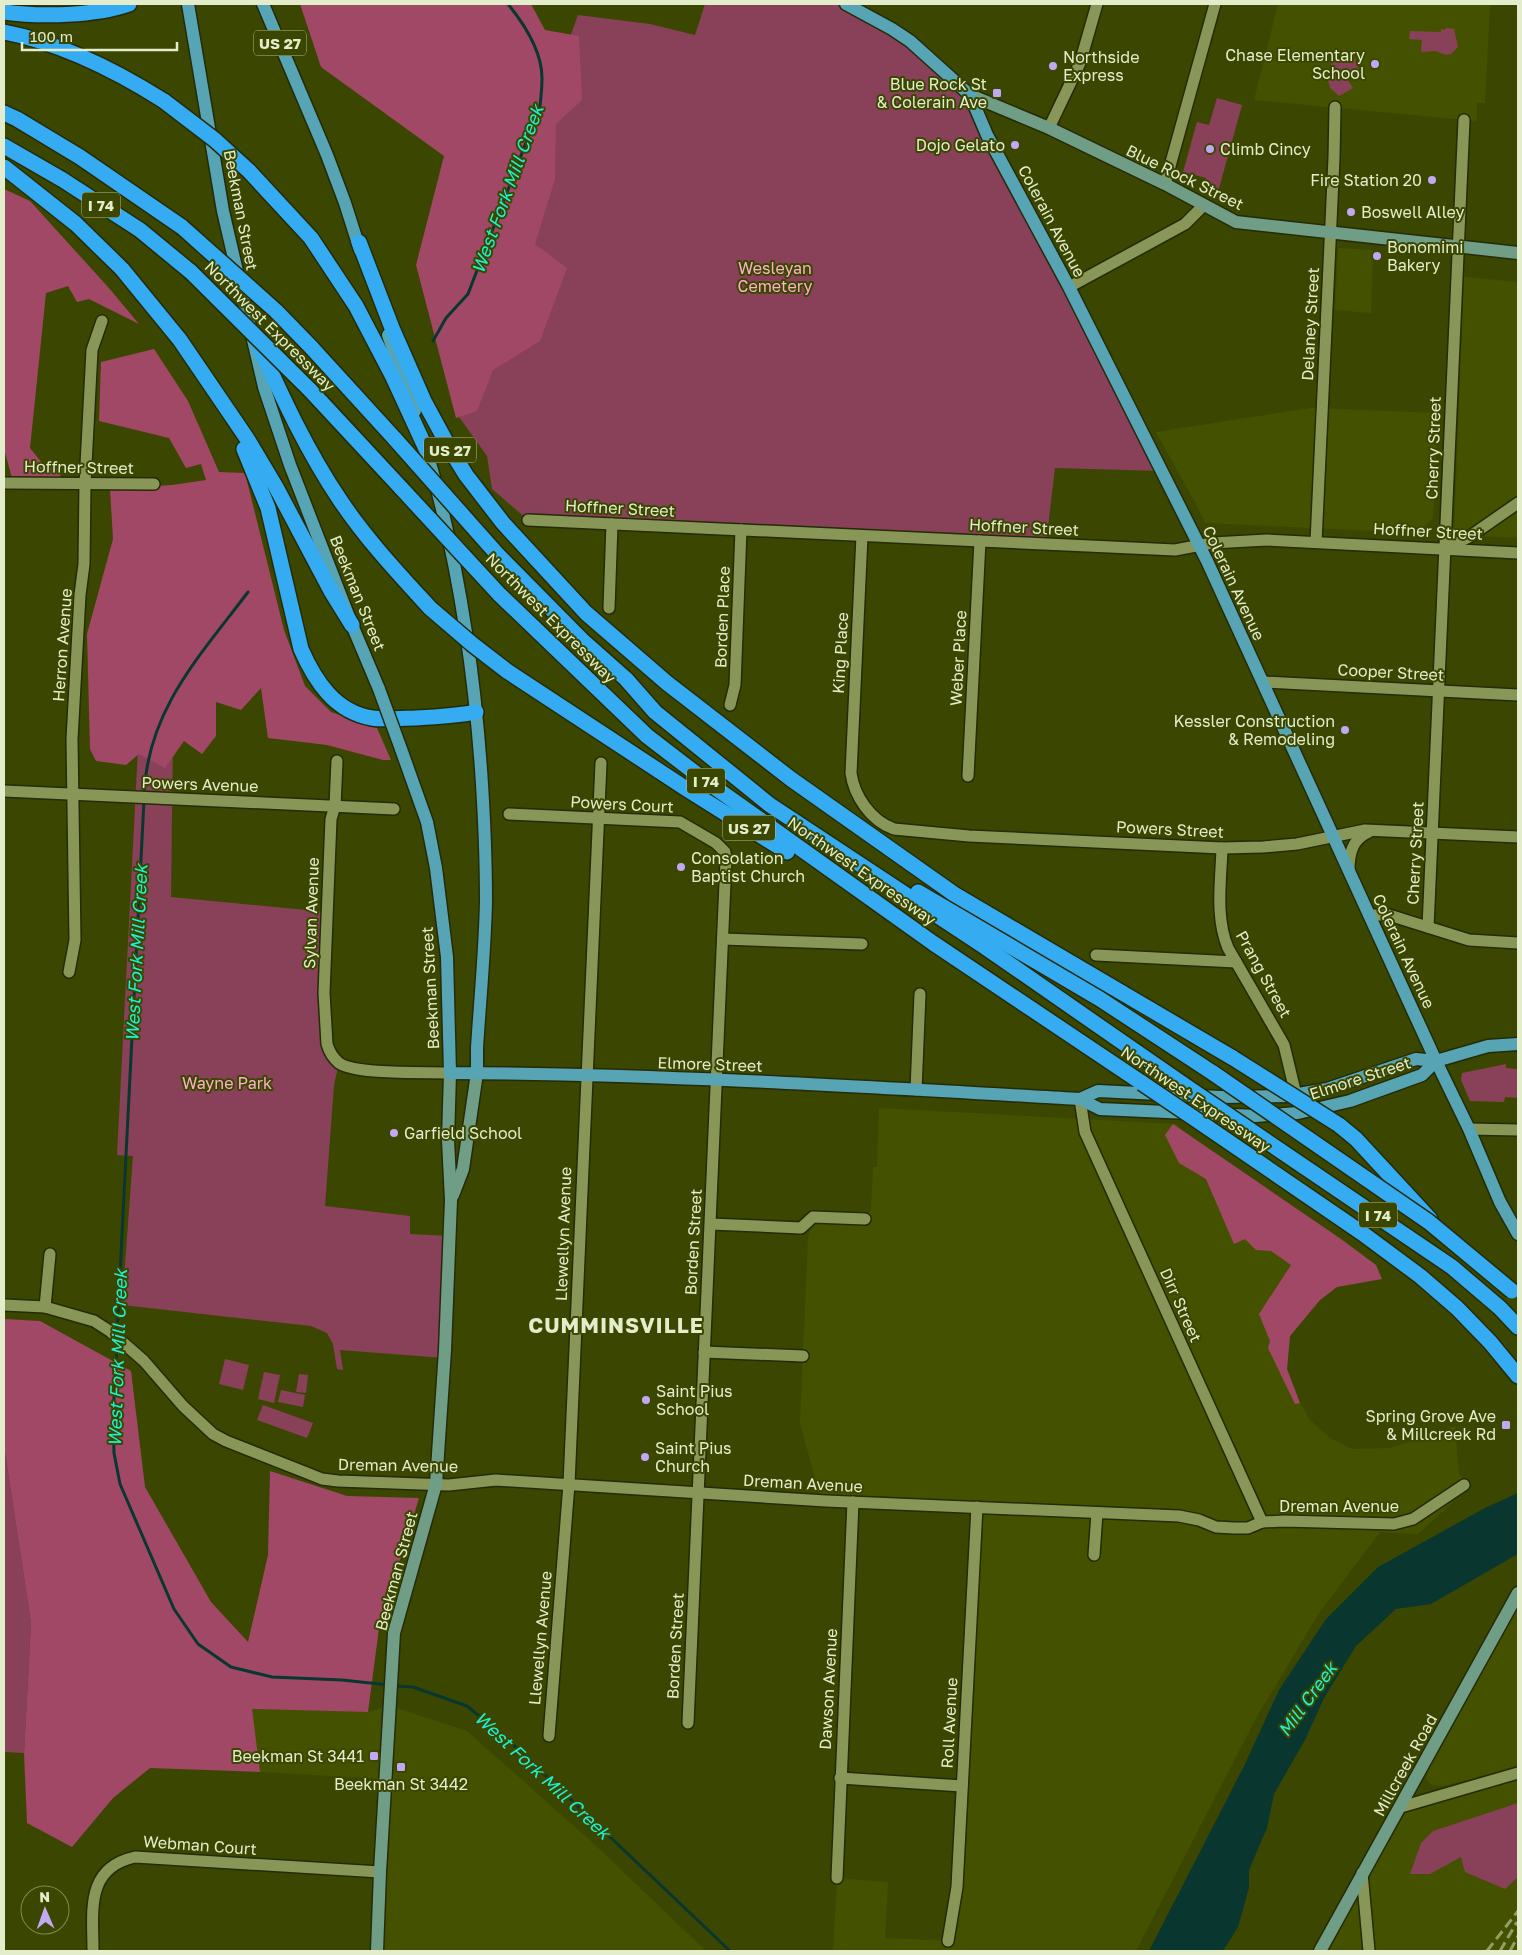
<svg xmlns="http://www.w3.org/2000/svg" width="1522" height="1955" viewBox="0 0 1522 1955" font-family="'Golos Text',sans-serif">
<rect width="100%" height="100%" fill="#3b4700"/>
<g fill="#445200">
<polygon points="1278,4 1490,4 1485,103 1477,103 1477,121 1254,100"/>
<polygon points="1338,248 1373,250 1371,313 1335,310"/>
<polygon points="1464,277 1518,282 1518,538 1454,535"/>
<polygon points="1311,408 1438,413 1433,518 1418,533 1205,523 1196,504 1156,432"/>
<polygon points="879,1108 1176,1124 1333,1290 1320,1300 1290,1336 1287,1369 1300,1403 1310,1420 1330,1438 1352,1449 1391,1448 1455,1426 1459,1474 1470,1486 1418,1534 1380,1532 1319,1613 1256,1718 1136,1951 833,1951 837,1878 888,1882 885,1938 948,1941 977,1507 821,1500 800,1423 808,1238 813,1217 865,1219 871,1210 873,1167 877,1167"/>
<polygon points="1518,1603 1518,1766 1444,1786 1432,1785 1426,1779 1427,1771"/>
<polygon points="390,1706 467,1731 594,1844 706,1951 377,1951 386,1779 260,1772 251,1709 368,1712"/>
<polygon points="1518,1773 1518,1951 1320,1951 1401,1807"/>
</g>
<g fill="#894059">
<polygon points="705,4 846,4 874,18 970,95 1162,471 1055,468 1046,544 528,520 492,489 487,456 454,410 555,78 578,15 650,24 695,35"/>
<polygon points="1446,28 1454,29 1458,47 1451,54 1446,55 1435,51 1421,52 1422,40 1409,39 1410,31 1441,32 1441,29 1445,30"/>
<polygon points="1348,56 1354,57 1359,70 1345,76 1353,88 1339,96 1330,88 1327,75 1334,71 1331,64 1334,60"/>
<polygon points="1217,98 1242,105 1218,192 1203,188 1206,178 1183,172 1197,122 1209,125"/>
<polygon points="139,729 173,731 171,897 327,912 327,1044 339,1063 334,1085 325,1206 410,1216 410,1234 449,1236 444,1358 340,1350 343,1370 337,1369 333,1344 327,1333 311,1326 122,1305 133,1156 117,1155"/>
<polygon points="1506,1064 1506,1068 1518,1069 1518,1098 1505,1097 1504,1102 1470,1101 1461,1080 1462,1073"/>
<polygon points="225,1359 249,1365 243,1390 219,1384"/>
<polygon points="264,1372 280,1375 274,1403 258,1399"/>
<polygon points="299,1374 308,1375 306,1393 296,1392"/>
<polygon points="281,1390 305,1395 303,1407 278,1402"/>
<polygon points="263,1405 313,1423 307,1438 257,1420"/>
<polygon points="4,1446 31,1623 24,1753 4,1752"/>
<polygon points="1518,1803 1518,1877 1505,1889 1465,1872 1461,1857 1430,1874 1410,1874 1421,1843 1433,1831"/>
</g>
<g fill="#a14867">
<polygon points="300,4 531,4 545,30 579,36 582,100 556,124 555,179 535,244 567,268 540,341 493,370 477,411 456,418 416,265 444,156 321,67"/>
<polygon points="4,189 30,201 108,287 139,324 89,299 77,302 68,286 46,293 30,448 42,463 61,467 60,479 12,478 4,449"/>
<polygon points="154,349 188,401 219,472 245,473 284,630 305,686 331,712 377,728 391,760 383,760 327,745 268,738 261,688 241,710 216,702 216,736 202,754 184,741 165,768 139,754 126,765 96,761 90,749 87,634 113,539 110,489 172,485 206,480 201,464 186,468 169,438 99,421 101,362"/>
<polygon points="1173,1124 1341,1239 1376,1265 1382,1279 1337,1287 1320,1300 1290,1336 1287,1369 1300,1403 1295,1404 1268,1348 1270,1341 1259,1314 1291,1265 1271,1251 1256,1250 1245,1239 1234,1244 1206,1179 1179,1163 1165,1135"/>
<polygon points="4,1319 40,1321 131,1371 145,1487 211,1602 248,1642 268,1555 270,1471 347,1496 419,1498 379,1628 368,1712 252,1709 260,1772 150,1768 113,1798 72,1847 27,1823 24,1753 31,1623 4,1446"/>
</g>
<polygon fill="#09372f" points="1518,1493 1518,1554 1431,1604 1396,1609 1356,1646 1324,1698 1305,1740 1274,1794 1267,1828 1249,1870 1249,1888 1238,1927 1223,1951 1149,1951 1244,1766 1279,1690 1326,1619 1378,1567 1485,1508"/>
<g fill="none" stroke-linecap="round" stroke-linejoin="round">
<g stroke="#09372f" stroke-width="3">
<path d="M433 341 446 318 468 294 540 106C541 97 542 87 542 78 542 51 525 25 508 4"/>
<path d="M144 794C148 709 200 656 248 592"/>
<polyline points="117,1333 144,800"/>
<polyline points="117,1342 113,1416 114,1453 120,1484 174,1609 198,1644 231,1667 272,1677 342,1680 389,1685"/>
<polyline points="395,1686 413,1687 467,1706 505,1737 730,1951"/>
</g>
<defs>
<g id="street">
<polyline points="1049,128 1080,63 1097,4"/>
<polyline points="1165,184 1215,4"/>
<polyline points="1069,287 1185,224 1203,206"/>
<polyline points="4,483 154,484"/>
<polyline points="528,520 1175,550 1212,543 1267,540 1518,553"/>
<path d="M862 536 851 773C854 796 871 821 894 829L969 836 1222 848 1263 847 1297 844 1365 830 1518 837"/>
<polyline points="1316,542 1334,158 1335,107"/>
<polyline points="1448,547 1469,537 1518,503"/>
<polyline points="609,608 612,524"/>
<polyline points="1263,682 1518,695"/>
<polyline points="730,705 735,685 741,530"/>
<path d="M337 761 335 806 331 819 324 993 327 1044C329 1051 333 1058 339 1063 356 1075 426 1072 450 1073"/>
<polyline points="968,776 980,541"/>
<polyline points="4,791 394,809"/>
<polyline points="509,814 680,822 716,843 725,852 726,860 688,1723"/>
<path d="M1222 848C1221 881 1215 917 1228 948L1284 1045 1298 1103"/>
<path d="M1349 871C1349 854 1352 839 1369 832"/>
<polyline points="1369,915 1389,915 1469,940 1518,943"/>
<polyline points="1428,927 1464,120"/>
<polyline points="723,939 862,944"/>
<polyline points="1096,955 1236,962"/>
<polyline points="69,972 75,940 72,739 80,595 84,564 85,484 92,350 102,321"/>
<polyline points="916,1090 920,994"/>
<polyline points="1080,1099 1085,1132 1262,1522"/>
<polyline points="1469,1129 1518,1130"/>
<polyline points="711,1224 801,1228 813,1217 865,1219"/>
<polyline points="4,1305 45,1307 94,1321 111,1332 144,1361 183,1406 213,1434 226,1441 307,1473 322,1479 338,1481 449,1485 496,1480 826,1501 1179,1516 1199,1520 1216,1527 1234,1528 1248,1528 1262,1522 1284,1521 1394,1524 1413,1519 1464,1485"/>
<polyline points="45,1307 50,1254"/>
<polyline points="704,1352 803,1356"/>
<polyline points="1094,1555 1097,1513"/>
<polyline points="549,1736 569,1484 601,763"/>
<polyline points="840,1778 962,1786"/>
<polyline points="1401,1807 1518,1773"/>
<polyline points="1362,1873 1369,1951"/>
<polyline points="837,1878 853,1502"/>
<polyline points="948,1941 957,1887 977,1507"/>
<path d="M93 1951C93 1911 85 1868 135 1857L380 1872"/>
</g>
<g id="secondary">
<polyline points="970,95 1049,128 1165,184 1236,222 1518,253"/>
<polyline points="453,1195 463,1169 477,1073"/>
<polyline points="377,1951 380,1872 394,1633 436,1484 445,1350 451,1200 448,1140 450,1073"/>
<polyline points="1320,1951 1518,1593"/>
</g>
<g id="primary">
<polyline points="188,4 223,211 264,387 290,465 352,625 379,689"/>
<polyline points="263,4 327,155 345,203 360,250"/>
<polyline points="846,4 892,29 910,41 970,95 987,135 1069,287 1207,561 1436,1061 1469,1129 1500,1202 1518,1234"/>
<polyline points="388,335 415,411"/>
<path d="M424 442C456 549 473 658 481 769 484 813 486 857 486 901 485 950 480 1000 477 1048V1073"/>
<path d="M401 749 427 822 436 868 447 957 450 1073C660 1074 870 1087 1080 1099L1100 1109 1256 1116 1298 1113 1350 1101 1422 1075 1436 1061"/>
<polyline points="1080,1099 1098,1091 1220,1097 1287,1096 1327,1089 1416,1059 1436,1061 1488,1046 1518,1044"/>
</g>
<g id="highway">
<path d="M4 12C40 17 95 16 129 4"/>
<path d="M4 32C62 43 115 70 164 101"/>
<polyline points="4,113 17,119 80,157 182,227"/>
<polyline points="4,146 63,180 140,230 191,272"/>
<polyline points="4,167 76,224 122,269 180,340 248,440 276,487 331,591 352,625"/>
<polyline points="249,171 311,238 356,306 393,377 427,451"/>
<polyline points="359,242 392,328 424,401 450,449 466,475 503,523 586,613 667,683 791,779 954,894 1233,1058"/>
<path d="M254 335C280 392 305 448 340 500 366 539 398 573 430 608"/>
<polyline points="311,347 395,439"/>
<polyline points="310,390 402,489"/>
<path d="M244 449 268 508 301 649C315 681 335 712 372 718 386 720 401 718 415 718 435 717 456 716 476 712"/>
<polyline points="497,554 582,640 626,679 655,712 770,805 985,947 1184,1085"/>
<polyline points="499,594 647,736 703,779 933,943 1142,1083"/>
<polyline points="507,671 685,788 787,852"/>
<polyline points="918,892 1100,999 1213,1073"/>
<polyline points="1339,1125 1356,1139 1430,1219"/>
<polyline points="1207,1127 1362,1233 1420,1276 1457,1308 1490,1342 1518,1376"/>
<polyline points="1250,1130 1452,1267 1500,1308 1518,1327"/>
</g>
</defs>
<use href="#street" stroke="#242b09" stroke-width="14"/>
<use href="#secondary" stroke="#242b09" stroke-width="15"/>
<use href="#primary" stroke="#242b09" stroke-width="15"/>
<use href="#highway" stroke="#242b09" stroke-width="18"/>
<use href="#street" stroke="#889757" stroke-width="11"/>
<use href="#secondary" stroke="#6f9d86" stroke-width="12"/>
<use href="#primary" stroke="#56a4b4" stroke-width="12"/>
<use href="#highway" stroke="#35acf2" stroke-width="15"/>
<g stroke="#929d69" stroke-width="3" stroke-dasharray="10 5" stroke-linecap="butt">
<polyline points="1487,1951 1518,1911"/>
<polyline points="1500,1951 1517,1922"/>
<polyline points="1510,1951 1518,1936"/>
</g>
<defs>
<polyline id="primary-bridge" points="379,689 401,749"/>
<g id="highway-bridge">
<polyline points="164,101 215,140 249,171"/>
<polyline points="182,227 276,311 311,347"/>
<polyline points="191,272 310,390"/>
<polyline points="395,439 497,554"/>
<polyline points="402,489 499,594"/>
<polyline points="430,608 472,644 507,671"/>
<polyline points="1233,1058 1339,1125"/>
<polyline points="1213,1073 1429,1222 1512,1291"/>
<polyline points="1142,1083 1207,1127"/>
<polyline points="1184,1085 1250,1130"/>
</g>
</defs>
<use href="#primary-bridge" stroke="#242b09" stroke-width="15" stroke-linecap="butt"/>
<use href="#highway-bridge" stroke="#242b09" stroke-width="18" stroke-linecap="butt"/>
<use href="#primary-bridge" stroke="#56a4b4" stroke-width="12"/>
<use href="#highway-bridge" stroke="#35acf2" stroke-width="15"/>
</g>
<g fill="#c2a8f2" stroke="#3b4700" stroke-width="2">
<circle cx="1375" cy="64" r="5"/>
<circle cx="1053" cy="66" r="5"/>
<rect x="992" y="88" width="10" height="10" rx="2.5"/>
<circle cx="1015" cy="145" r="5"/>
<circle cx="1210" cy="149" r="5"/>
<circle cx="1432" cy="180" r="5"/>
<circle cx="1351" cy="212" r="5"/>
<circle cx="1377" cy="256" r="5"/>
<circle cx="1345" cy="730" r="5"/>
<circle cx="681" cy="867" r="5"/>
<circle cx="394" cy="1133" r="5"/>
<circle cx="646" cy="1400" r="5"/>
<rect x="1501" y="1420" width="10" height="10" rx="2.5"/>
<circle cx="645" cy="1457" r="5"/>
<rect x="369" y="1751" width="10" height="10" rx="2.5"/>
<rect x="396" y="1762" width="10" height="10" rx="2.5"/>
</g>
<g text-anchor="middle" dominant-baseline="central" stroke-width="4" stroke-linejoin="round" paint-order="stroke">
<g fill="#3b4700" stroke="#b1ba8e" stroke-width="1">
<rect x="254" y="30.5" width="52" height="25" rx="4"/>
<rect x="82" y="192.5" width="38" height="25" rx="4"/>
<rect x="424" y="437.5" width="52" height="25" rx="4"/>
<rect x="687" y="768.5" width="38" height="25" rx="4"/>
<rect x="723" y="815.5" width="52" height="25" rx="4"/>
<rect x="1359" y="1202.5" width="38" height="25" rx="4"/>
</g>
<g font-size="15" font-weight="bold" fill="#e3eccb">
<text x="280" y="43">US 27</text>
<text x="101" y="205">I 74</text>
<text x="450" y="450">US 27</text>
<text x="706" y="781">I 74</text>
<text x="749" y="828">US 27</text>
<text x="1378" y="1215">I 74</text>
</g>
<g font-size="16" fill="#e3eccb" stroke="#3b4700" text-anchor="start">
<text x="1365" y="55" text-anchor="end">Chase Elementary<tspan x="1365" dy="18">School</tspan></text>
<text x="1063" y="57">Northside<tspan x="1063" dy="18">Express</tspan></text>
<text x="987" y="84" text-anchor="end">Blue Rock St<tspan x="987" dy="18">&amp; Colerain Ave</tspan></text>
<text x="1005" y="145" text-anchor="end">Dojo Gelato</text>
<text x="1220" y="149">Climb Cincy</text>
<text x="1422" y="180" text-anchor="end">Fire Station 20</text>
<text x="1361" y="212">Boswell Alley</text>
<text x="1387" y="247">Bonomimi<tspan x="1387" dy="18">Bakery</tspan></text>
<text x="1335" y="721" text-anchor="end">Kessler Construction<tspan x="1335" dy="18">&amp; Remodeling</tspan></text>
<text x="691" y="858">Consolation<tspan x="691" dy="18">Baptist Church</tspan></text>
<text x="404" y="1133">Garfield School</text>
<text x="656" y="1391">Saint Pius<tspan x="656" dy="18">School</tspan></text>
<text x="1496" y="1416" text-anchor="end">Spring Grove Ave<tspan x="1496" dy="18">&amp; Millcreek Rd</tspan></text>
<text x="655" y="1448">Saint Pius<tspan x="655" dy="18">Church</tspan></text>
<text x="364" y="1756" text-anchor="end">Beekman St 3441</text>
<text x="401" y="1784" text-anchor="middle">Beekman St 3442</text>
</g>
<g font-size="16" fill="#e3eccb" stroke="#3b4700">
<text transform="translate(1185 177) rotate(26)">Blue Rock Street</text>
<text transform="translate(241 210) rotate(79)">Beekman Street</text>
<text transform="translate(1052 221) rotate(62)">Colerain Avenue</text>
<text transform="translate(1310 324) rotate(-87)">Delaney Street</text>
<text transform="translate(270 326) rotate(45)">Northwest Expressway</text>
<text transform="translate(1433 448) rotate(-88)">Cherry Street</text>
<text transform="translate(79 467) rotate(1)">Hoffner Street</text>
<text transform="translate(620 508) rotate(3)">Hoffner Street</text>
<text transform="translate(1024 527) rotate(3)">Hoffner Street</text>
<text transform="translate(1428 531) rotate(3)">Hoffner Street</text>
<text transform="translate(1234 583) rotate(65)">Colerain Avenue</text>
<text transform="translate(358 593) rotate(68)">Beekman Street</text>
<text transform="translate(722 617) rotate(-88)">Borden Place</text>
<text transform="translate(551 618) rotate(45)">Northwest Expressway</text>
<text transform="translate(62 645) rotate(-86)">Herron Avenue</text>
<text transform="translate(840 653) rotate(-87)">King Place</text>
<text transform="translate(958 658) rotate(-87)">Weber Place</text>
<text transform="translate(1391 672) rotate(3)">Cooper Street</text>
<text transform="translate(200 784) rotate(2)">Powers Avenue</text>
<text transform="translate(622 804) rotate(3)">Powers Court</text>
<text transform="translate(1170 829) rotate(3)">Powers Street</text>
<text transform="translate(1415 853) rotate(-87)">Cherry Street</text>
<text transform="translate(862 871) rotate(35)">Northwest Expressway</text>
<text transform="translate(311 913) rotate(-88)">Sylvan Avenue</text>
<text transform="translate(1404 951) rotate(65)">Colerain Avenue</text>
<text transform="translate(1264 974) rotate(61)">Prang Street</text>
<text transform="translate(430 988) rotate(-93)">Beekman Street</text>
<text transform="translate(710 1064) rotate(2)">Elmore Street</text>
<text transform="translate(1360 1078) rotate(-18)">Elmore Street</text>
<text transform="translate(1196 1099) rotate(34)">Northwest Expressway</text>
<text transform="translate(563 1234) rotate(-88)">Llewellyn Avenue</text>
<text transform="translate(693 1242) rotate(-87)">Borden Street</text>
<text transform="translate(1181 1305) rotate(66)">Dirr Street</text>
<text transform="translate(398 1465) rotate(1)">Dreman Avenue</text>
<text transform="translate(803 1483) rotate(3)">Dreman Avenue</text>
<text x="1339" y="1506">Dreman Avenue</text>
<text transform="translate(396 1571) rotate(-75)">Beekman Street</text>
<text transform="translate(540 1638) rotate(-85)">Llewellyn Avenue</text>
<text transform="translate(675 1646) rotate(-87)">Borden Street</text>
<text transform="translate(828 1689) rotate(-87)">Dawson Avenue</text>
<text transform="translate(949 1723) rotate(-87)">Roll Avenue</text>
<text transform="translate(1405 1765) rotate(-61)">Millcreek Road</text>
<text transform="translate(200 1845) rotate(4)">Webman Court</text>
</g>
<g font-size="16" fill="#fdb1c8" stroke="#3b4700">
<text x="775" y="268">Wesleyan<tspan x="775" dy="18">Cemetery</tspan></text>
<text x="227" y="1083">Wayne Park</text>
</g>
<g font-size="18" font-style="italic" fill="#1df1d5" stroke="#3b4700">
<text transform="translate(507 189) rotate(-70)">West Fork Mill Creek</text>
<text transform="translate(136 953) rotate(-87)">West Fork Mill Creek</text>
<text transform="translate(117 1358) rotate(-88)">West Fork Mill Creek</text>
<text transform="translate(1307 1699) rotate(-54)">Mill Creek</text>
<text transform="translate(543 1775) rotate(43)">West Fork Mill Creek</text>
</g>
<g font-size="21" font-weight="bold" letter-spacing="1" fill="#e3eccb" stroke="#3b4700">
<text x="616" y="1325">CUMMINSVILLE</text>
</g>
</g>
<rect width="1522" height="1955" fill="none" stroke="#e3eccb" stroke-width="10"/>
<g transform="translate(45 1910) rotate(358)"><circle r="24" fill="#3b4700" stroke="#7e8951"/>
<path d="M0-4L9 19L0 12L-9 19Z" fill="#c2a8f2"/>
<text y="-8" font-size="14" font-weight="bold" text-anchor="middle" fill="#e3eccb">N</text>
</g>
<path d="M22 42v8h155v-8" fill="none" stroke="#e3eccb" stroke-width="2.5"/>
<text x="30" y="42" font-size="15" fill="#e3eccb" stroke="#3b4700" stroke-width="4" paint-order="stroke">100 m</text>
</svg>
